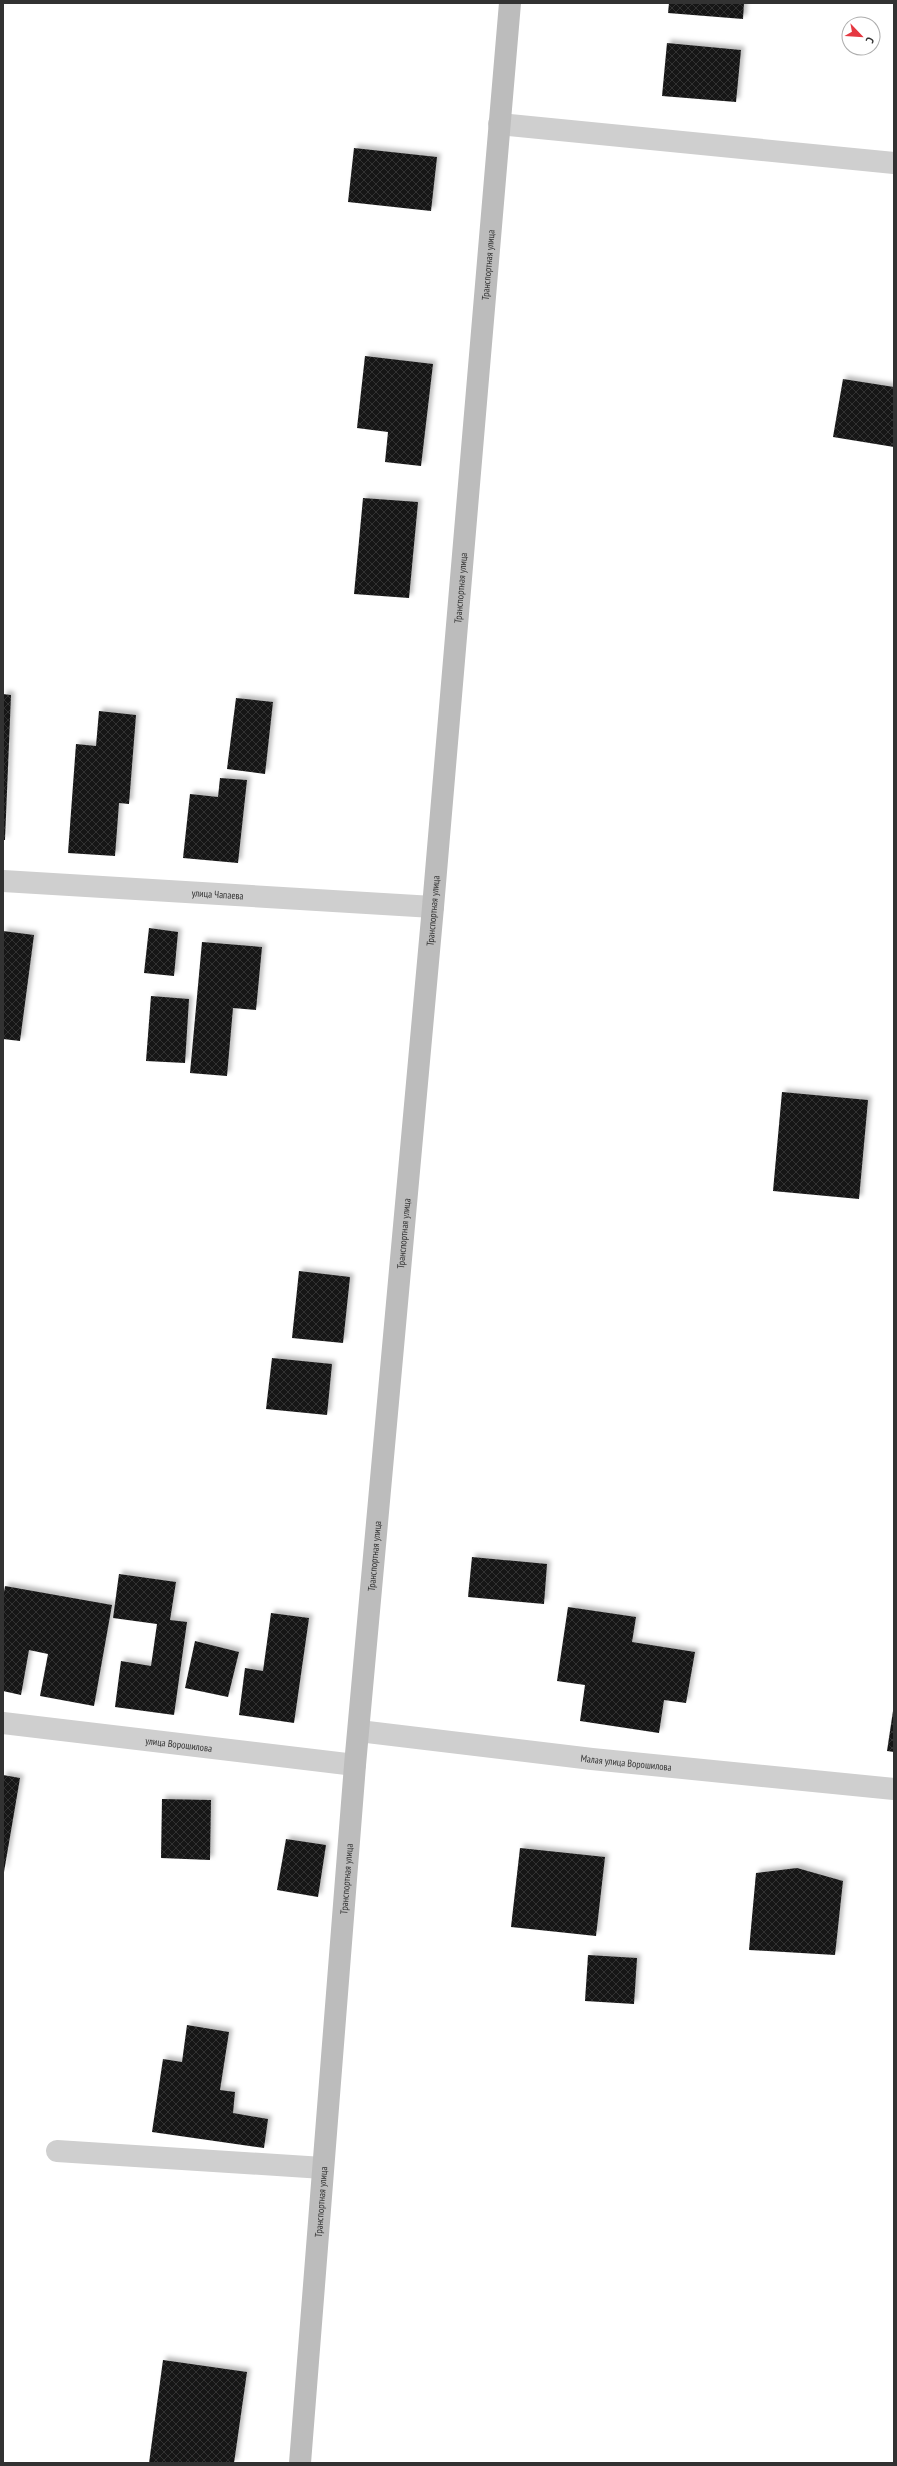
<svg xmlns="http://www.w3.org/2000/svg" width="897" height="2466" viewBox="0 0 897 2466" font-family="'PT Sans Narrow',sans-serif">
<defs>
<pattern id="building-cross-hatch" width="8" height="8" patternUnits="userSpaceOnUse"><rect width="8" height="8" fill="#191919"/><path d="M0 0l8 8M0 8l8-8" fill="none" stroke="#323232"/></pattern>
<filter id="shadow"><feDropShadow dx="3.5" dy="-3.5" stdDeviation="2" flood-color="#0004"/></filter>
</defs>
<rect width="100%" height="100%" fill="#fff"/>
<g fill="url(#building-cross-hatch)" filter="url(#shadow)">
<polygon points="669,3 744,3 743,19 668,13"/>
<polygon points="667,43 741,50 736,102 662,96"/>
<polygon points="354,148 437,157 431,211 348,202"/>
<polygon points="365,356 433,364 421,466 385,462 388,432 357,428"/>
<polygon points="843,379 894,387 894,447 833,437"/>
<polygon points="363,498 418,502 409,598 354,594"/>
<polygon points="3,694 11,695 5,840 3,840"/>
<polygon points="236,698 273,702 265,774 227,769"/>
<polygon points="99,711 136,715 129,804 119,803 115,856 68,853 76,744 96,746"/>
<polygon points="220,778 247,780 238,863 183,858 190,794 218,797"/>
<polygon points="149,928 178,932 174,976 144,973"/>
<polygon points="3,931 34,935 20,1041 3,1039"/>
<polygon points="202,942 262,947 256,1010 233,1008 227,1076 190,1073"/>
<polygon points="151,996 189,999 185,1063 146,1061"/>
<polygon points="782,1092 868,1100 859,1199 773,1191"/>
<polygon points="299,1271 350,1277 343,1343 292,1338"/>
<polygon points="272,1358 332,1364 327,1415 266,1409"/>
<polygon points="472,1557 547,1564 544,1604 468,1597"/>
<polygon points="119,1574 176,1582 170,1620 187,1622 174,1715 115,1707 121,1661 151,1666 157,1624 113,1618"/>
<polygon points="5,1586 112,1605 94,1706 40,1696 48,1654 29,1650 21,1695 3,1691 3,1598"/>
<polygon points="568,1607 636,1617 632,1642 695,1652 686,1703 664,1700 659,1733 580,1721 585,1685 557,1681"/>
<polygon points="271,1613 309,1618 294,1723 239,1715 245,1668 263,1671"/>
<polygon points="195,1641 239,1652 228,1697 185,1688"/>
<polygon points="893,1711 894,1711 894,1752 887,1751"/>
<polygon points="3,1775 20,1778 4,1872 3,1872"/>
<polygon points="162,1799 211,1800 210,1860 161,1858"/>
<polygon points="286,1839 326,1845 318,1897 277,1890"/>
<polygon points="520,1848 605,1857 596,1936 511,1927"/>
<polygon points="797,1868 843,1881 835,1955 749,1950 756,1873"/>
<polygon points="588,1955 637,1958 634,2004 585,2001"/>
<polygon points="187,2025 229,2032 220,2090 235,2092 233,2113 268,2119 264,2148 152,2132 163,2059 182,2062"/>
<polygon points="163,2360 247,2372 234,2463 149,2463"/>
</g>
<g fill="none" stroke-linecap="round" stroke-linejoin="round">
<polyline stroke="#cfcfcf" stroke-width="22" points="57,2151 323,2168"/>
<g stroke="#cfcfcf" stroke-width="22">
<polyline points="499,124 894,163"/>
<path id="s1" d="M3 881 433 907"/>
<path id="s2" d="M3 1723 355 1765"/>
<path id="s3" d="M359 1731 592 1759 894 1789"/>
</g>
<path stroke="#bcbcbc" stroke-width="22" id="s4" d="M300 2463 355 1765 433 907 510 3"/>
</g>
<g text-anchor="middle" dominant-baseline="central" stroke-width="4" stroke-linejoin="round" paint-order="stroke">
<g font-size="10" fill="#323232" stroke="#fff">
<text stroke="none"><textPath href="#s4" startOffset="2206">Транспортная улица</textPath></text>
<text stroke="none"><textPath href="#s4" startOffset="1882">Транспортная улица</textPath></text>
<text stroke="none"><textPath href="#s1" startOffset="215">улица Чапаева</textPath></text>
<text stroke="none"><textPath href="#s4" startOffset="1558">Транспортная улица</textPath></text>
<text stroke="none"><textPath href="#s4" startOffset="1234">Транспортная улица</textPath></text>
<text stroke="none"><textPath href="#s4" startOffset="910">Транспортная улица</textPath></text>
<text stroke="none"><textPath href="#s2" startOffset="177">улица Ворошилова</textPath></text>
<text stroke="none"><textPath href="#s3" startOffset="269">Малая улица Ворошилова</textPath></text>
<text stroke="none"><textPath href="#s4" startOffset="586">Транспортная улица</textPath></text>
<text stroke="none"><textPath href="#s4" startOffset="262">Транспортная улица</textPath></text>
</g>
</g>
<rect width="897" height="2466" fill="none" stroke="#323232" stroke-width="8"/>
<g transform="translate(861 36) rotate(115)"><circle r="19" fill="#ffffff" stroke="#adadad"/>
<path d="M0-3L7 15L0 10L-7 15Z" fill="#e53841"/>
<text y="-6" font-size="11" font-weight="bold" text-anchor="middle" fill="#323232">С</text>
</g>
</svg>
